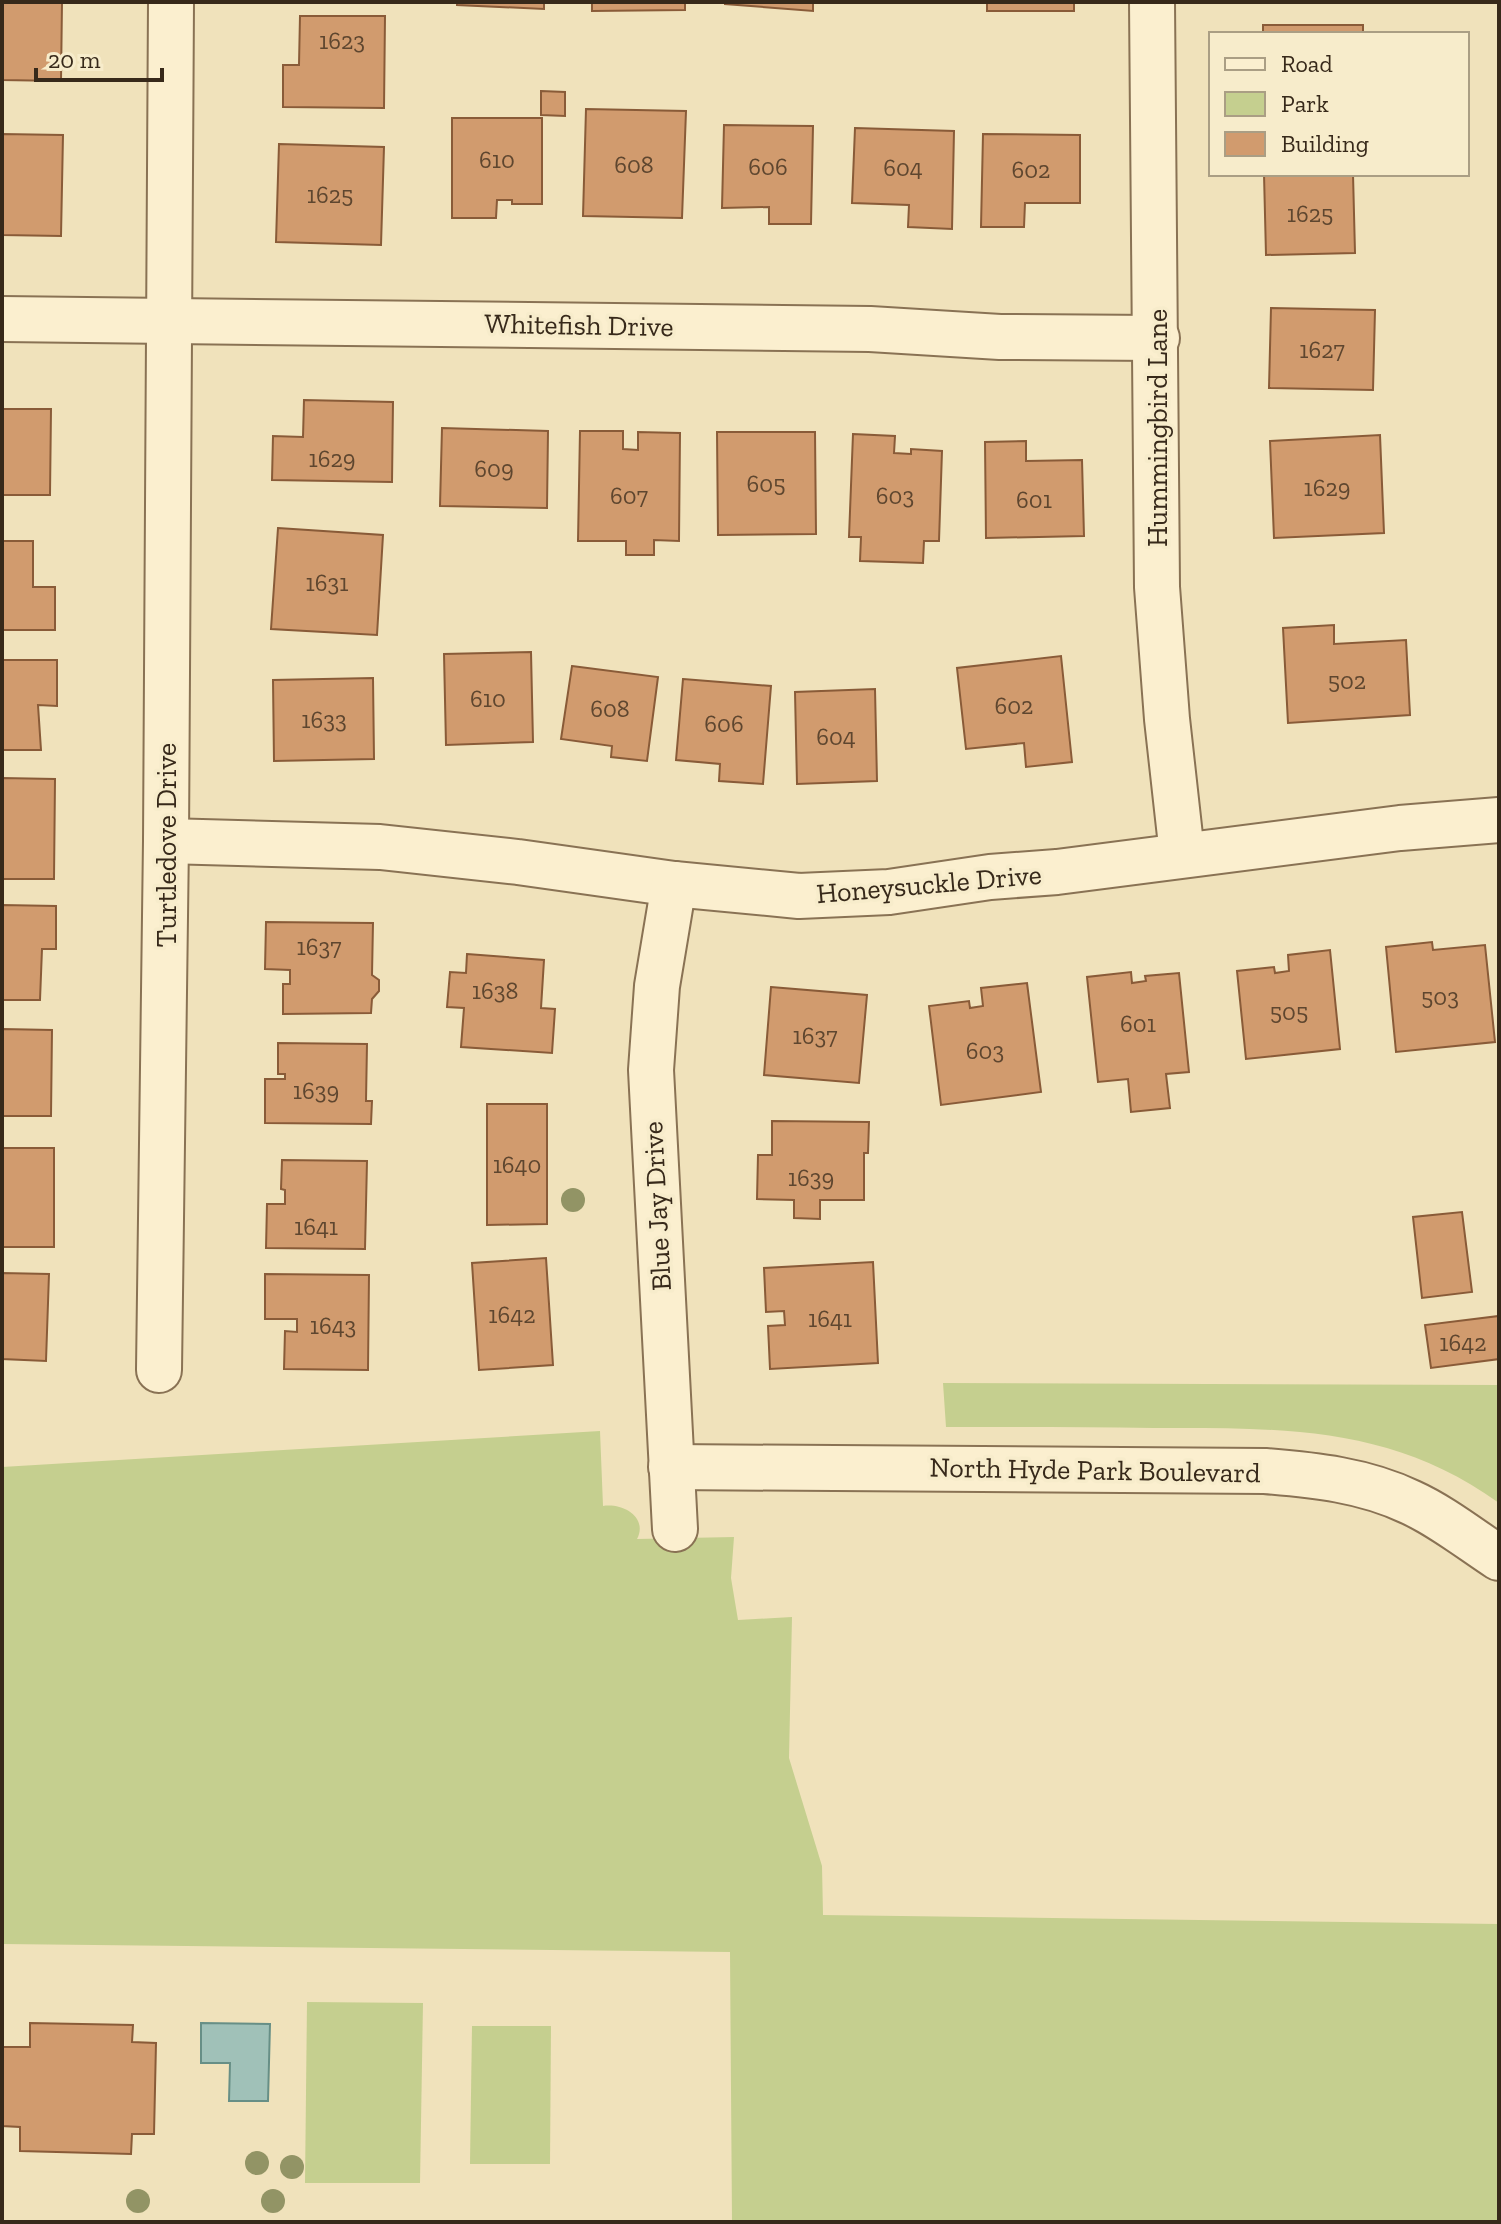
<svg xmlns="http://www.w3.org/2000/svg" width="1501" height="2224" viewBox="0 0 1501 2224" font-family="'Zilla Slab',serif">
<rect width="100%" height="100%" fill="#f0e2bb"/>
<g fill="#c5cf8f">
<path d="M943 1383 1499 1385V1503C1391 1425 1280 1428 1154 1428 1085 1427 1015 1427 946 1427Z"/>
<path d="M600 1431 603 1506C624 1503 648 1518 637 1539L734 1537 731 1578 738 1620 792 1617 789 1758 822 1866 823 1915 1499 1924V2222H732L730 1952 2 1944V1467Z"/>
<polygon points="307,2002 423,2003 420,2183 305,2183"/>
<polygon points="472,2026 551,2026 550,2164 470,2164"/>
</g>
<polygon fill="#a0c1b8" stroke="#678f86" stroke-width="2" points="201,2023 270,2024 268,2101 229,2101 230,2063 201,2063"/>
<g fill="#d19b6e" stroke="#895b38" stroke-width="2">
<polygon points="2,2 62,2 61,81 2,80"/>
<polygon points="457,2 544,2 544,9 457,5"/>
<polygon points="592,2 685,2 685,10 592,11"/>
<polygon points="725,2 813,2 813,11 725,4"/>
<rect x="987" y="2" width="87" height="9"/>
<polygon points="300,16 385,16 384,108 283,107 283,65 299,65"/>
<rect x="1263" y="25" width="100" height="9"/>
<polygon points="541,91 565,92 565,116 541,115"/>
<polygon points="586,109 686,111 682,218 583,216"/>
<polygon points="452,118 542,118 542,204 512,204 512,200 497,200 496,218 452,218"/>
<polygon points="724,125 813,126 811,224 769,224 769,207 722,208"/>
<polygon points="855,128 954,131 952,229 908,227 909,205 852,203"/>
<polygon points="2,134 63,135 61,236 2,235"/>
<polygon points="983,134 1080,135 1080,203 1025,203 1024,227 981,227"/>
<polygon points="279,144 384,147 381,245 276,242"/>
<polygon points="1264,174 1353,174 1355,253 1266,255"/>
<polygon points="1271,308 1375,310 1373,390 1269,388"/>
<polygon points="304,400 393,402 392,482 272,480 273,436 303,437"/>
<polygon points="2,409 51,409 50,495 2,495"/>
<polygon points="442,428 548,431 547,508 440,506"/>
<polygon points="580,431 623,431 623,449 638,450 638,432 680,433 679,541 654,540 654,555 626,555 626,541 578,541"/>
<polygon points="717,432 815,432 816,534 718,535"/>
<polygon points="853,434 895,436 894,453 911,454 911,449 942,451 939,541 924,541 923,563 860,561 861,537 849,537"/>
<polygon points="1380,435 1384,533 1274,538 1270,441"/>
<polygon points="1026,441 1026,461 1082,460 1084,536 986,538 985,442"/>
<polygon points="278,528 383,535 377,635 271,629"/>
<polygon points="2,541 33,541 33,587 55,587 55,630 2,630"/>
<polygon points="1334,625 1334,644 1406,640 1410,715 1288,723 1283,628"/>
<polygon points="531,652 533,742 446,745 444,654"/>
<polygon points="1061,656 1072,762 1026,767 1024,743 966,749 957,668"/>
<polygon points="2,660 57,660 57,706 38,705 41,750 2,750"/>
<polygon points="572,666 658,677 647,761 611,757 612,746 561,739"/>
<polygon points="373,678 374,759 274,761 273,680"/>
<polygon points="683,679 771,686 763,784 719,781 720,764 676,760"/>
<polygon points="875,689 877,781 797,784 795,692"/>
<polygon points="2,778 55,779 54,879 2,879"/>
<polygon points="2,905 56,906 56,949 42,949 40,1000 2,1000"/>
<polygon points="266,922 373,923 372,975 379,980 379,991 372,999 371,1013 283,1014 283,984 290,984 290,970 265,969"/>
<polygon points="1432,942 1433,950 1485,945 1495,1042 1396,1052 1386,947"/>
<polygon points="1330,950 1340,1049 1246,1059 1237,971 1274,967 1275,973 1289,971 1288,955"/>
<polygon points="467,954 544,960 541,1008 555,1009 552,1053 461,1047 464,1008 447,1007 450,972 466,973"/>
<polygon points="1131,972 1132,983 1146,981 1145,976 1179,973 1189,1072 1166,1074 1170,1108 1131,1112 1128,1079 1098,1082 1087,977"/>
<polygon points="1027,983 1041,1092 941,1105 929,1006 969,1001 970,1008 983,1006 981,988"/>
<polygon points="771,987 867,995 859,1083 764,1075"/>
<polygon points="2,1029 52,1030 51,1116 2,1116"/>
<polygon points="278,1043 367,1044 366,1101 372,1101 371,1124 265,1123 265,1079 285,1079 285,1074 278,1074"/>
<polygon points="487,1104 547,1104 547,1224 487,1225"/>
<polygon points="772,1121 869,1122 868,1153 864,1153 864,1200 820,1200 820,1219 794,1218 794,1200 757,1199 758,1155 772,1155"/>
<rect x="2" y="1148" width="52" height="99"/>
<polygon points="282,1160 367,1161 365,1249 266,1248 267,1204 285,1204 285,1190 281,1189"/>
<polygon points="1462,1212 1472,1292 1422,1298 1413,1217"/>
<polygon points="546,1258 553,1365 479,1370 472,1263"/>
<polygon points="873,1262 878,1363 770,1369 768,1326 785,1325 784,1311 766,1312 764,1268"/>
<polygon points="2,1273 49,1274 46,1361 2,1359"/>
<polygon points="265,1274 369,1275 368,1370 284,1369 285,1331 297,1332 297,1319 265,1319"/>
<polygon points="1499,1316 1499,1359 1431,1368 1425,1325"/>
<polygon points="30,2023 133,2025 132,2042 156,2043 154,2134 132,2134 131,2154 20,2151 20,2127 2,2126 2,2047 30,2047"/>
</g>
<g fill="none" stroke-linecap="round" stroke-linejoin="round">
<defs>
<g id="minor">
<polyline points="1152,2 1157,587 1167,719 1182,854"/>
<polyline points="2,319 870,329 1000,337 1157,338"/>
<polyline points="166,841 380,847 518,862 674,884 799,896 889,892 990,877 1057,872 1400,828 1499,820"/>
<polyline points="674,884 657,986 651,1070 675,1529"/>
<polyline points="159,1370 166,841 171,2"/>
<path d="M671 1467 1265 1471C1314 1475 1364 1480 1410 1502 1441 1516 1470 1539 1499 1558"/>
</g>
</defs>
<use href="#minor" stroke="#897254" stroke-width="48"/>
<use href="#minor" stroke="#fbefcf" stroke-width="44"/>
</g>
<g fill="#929465">
<circle cx="573" cy="1200" r="12"/>
<circle cx="257" cy="2163" r="12"/>
<circle cx="292" cy="2167" r="12"/>
<circle cx="138" cy="2201" r="12"/>
<circle cx="273" cy="2201" r="12"/>
</g>
<g text-anchor="middle" dominant-baseline="central" stroke-width="7" stroke-linejoin="round" paint-order="stroke">
<g font-size="24" fill="#5e462f">
<text x="342" y="40">1623</text>
<text x="497" y="159">610</text>
<text x="634" y="164">608</text>
<text x="768" y="166">606</text>
<text x="903" y="167">604</text>
<text x="1031" y="169">602</text>
<text x="330" y="194">1625</text>
<text x="1310" y="213">1625</text>
<text x="1322" y="349">1627</text>
<text x="332" y="458">1629</text>
<text x="494" y="468">609</text>
<text x="766" y="483">605</text>
<text x="1327" y="487">1629</text>
<text x="629" y="495">607</text>
<text x="895" y="495">603</text>
<text x="1034" y="499">601</text>
<text x="327" y="582">1631</text>
<text x="1347" y="680">502</text>
<text x="488" y="698">610</text>
<text x="1014" y="705">602</text>
<text x="610" y="708">608</text>
<text x="324" y="719">1633</text>
<text x="724" y="723">606</text>
<text x="836" y="736">604</text>
<text x="319" y="946">1637</text>
<text x="495" y="990">1638</text>
<text x="1440" y="996">503</text>
<text x="1289" y="1011">505</text>
<text x="1138" y="1023">601</text>
<text x="815" y="1035">1637</text>
<text x="985" y="1050">603</text>
<text x="316" y="1090">1639</text>
<text x="517" y="1164">1640</text>
<text x="811" y="1177">1639</text>
<text x="316" y="1226">1641</text>
<text x="512" y="1314">1642</text>
<text x="830" y="1318">1641</text>
<text x="333" y="1325">1643</text>
<text x="1463" y="1342">1642</text>
</g>
<g font-size="28" fill="#37291a" stroke="#f7eccb">
<text transform="translate(579 325) rotate(1)">Whitefish Drive</text>
<text transform="translate(1157 428) rotate(-90)">Hummingbird Lane</text>
<text transform="translate(166 845) rotate(-90)">Turtledove Drive</text>
<text transform="translate(929 884) rotate(-5)">Honeysuckle Drive</text>
<text transform="translate(657 1206) rotate(-93)">Blue Jay Drive</text>
<text transform="translate(1095 1470) rotate(1)">North Hyde Park Boulevard</text>
</g>
</g>
<rect width="1501" height="2224" fill="none" stroke="#37291a" stroke-width="8"/>
<rect x="1209" y="32" width="260" height="144" fill="#f7eccb" stroke="#aa9e84" stroke-width="2"/>
<rect x="1225" y="58" width="40" height="12" fill="#fbefcf" stroke="#aa9e84" stroke-width="2"/>
<text x="1281" y="72" font-size="24" fill="#37291a">Road</text>
<rect x="1225" y="92" width="40" height="24" fill="#c5cf8f" stroke="#aa9e84" stroke-width="2"/>
<text x="1281" y="112" font-size="24" fill="#37291a">Park</text>
<rect x="1225" y="132" width="40" height="24" fill="#d19b6e" stroke="#aa9e84" stroke-width="2"/>
<text x="1281" y="152" font-size="24" fill="#37291a">Building</text>
<path d="M36 68v12h126v-12" fill="none" stroke="#37291a" stroke-width="4"/>
<text x="48" y="68" font-size="24" fill="#37291a" stroke="#f7eccb" stroke-width="6" paint-order="stroke">20 m</text>
</svg>
